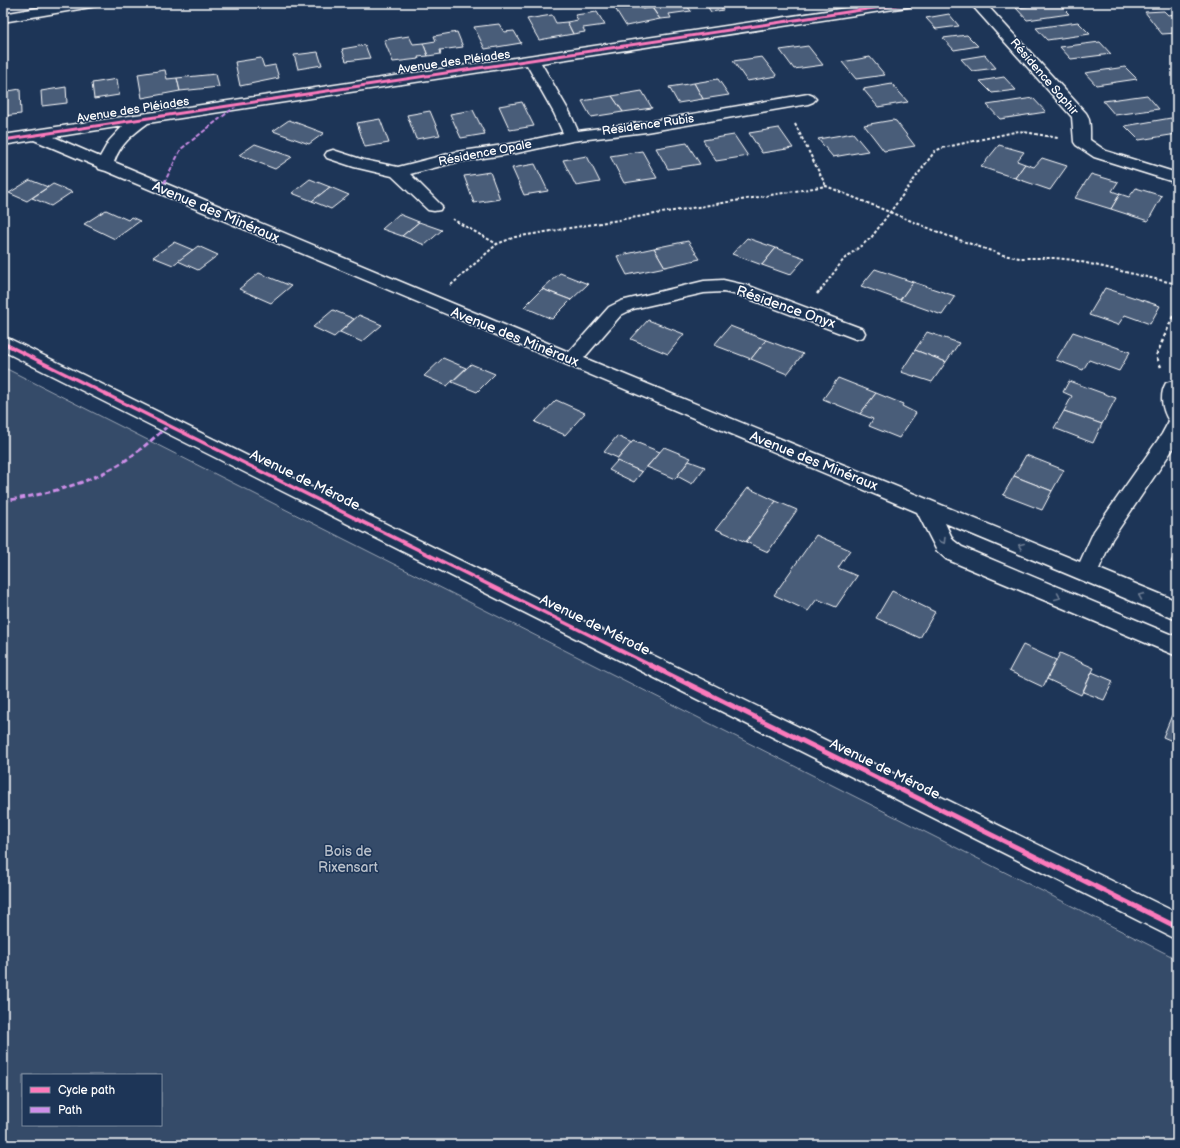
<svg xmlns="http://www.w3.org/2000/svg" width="1180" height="1148" viewBox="0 0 1180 1148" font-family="'Balsamiq Sans',sans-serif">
<rect width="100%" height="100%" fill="#1d3557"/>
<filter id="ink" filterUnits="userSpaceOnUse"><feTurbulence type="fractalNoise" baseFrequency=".025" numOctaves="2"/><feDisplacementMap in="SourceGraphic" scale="8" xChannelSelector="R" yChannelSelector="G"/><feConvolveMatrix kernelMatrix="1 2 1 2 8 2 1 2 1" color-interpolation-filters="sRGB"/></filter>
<g filter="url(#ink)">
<path fill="#364b69" stroke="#9aa5b4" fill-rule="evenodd" d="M3 367 1177 959V1145H3ZM23 1075H161V1125H23Z"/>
<g fill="#4a5d79" stroke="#fff">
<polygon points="624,3 638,3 642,9 652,8 660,19 626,26 613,5"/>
<polygon points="649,3 685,3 691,11 669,14 671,18 660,19"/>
<polygon points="705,3 741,3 742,4 721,7 723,10 711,12"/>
<polygon points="1058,3 1069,14 1027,20 1016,8"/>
<polygon points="1164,11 1168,15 1177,14 1177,33 1162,34 1145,12"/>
<polygon points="597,12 605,25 583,28 585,32 573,34 567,22 578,20 575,15"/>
<polygon points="949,14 959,26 936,29 926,18"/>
<polygon points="552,15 556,23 567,22 573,34 539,40 527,19"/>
<polygon points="1078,22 1090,34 1047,40 1036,28"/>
<polygon points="499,24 504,32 514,31 521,43 485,49 474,27"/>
<polygon points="457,32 463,47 440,50 441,54 428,56 423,43 436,41 434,36"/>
<polygon points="967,35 978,46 954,50 943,38"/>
<polygon points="409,36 413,44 423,43 428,56 418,57 419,59 393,62 384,40"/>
<polygon points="1100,42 1111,54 1071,59 1060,47"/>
<polygon points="365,45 370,58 346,61 342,49"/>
<polygon points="808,46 823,65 794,69 780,50"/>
<polygon points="318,52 322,65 298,69 294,55"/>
<polygon points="985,55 996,68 972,71 961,59"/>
<polygon points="762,57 777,76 747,81 733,61"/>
<polygon points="870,57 885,75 856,79 842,62"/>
<polygon points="261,58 264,67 275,65 279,78 240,86 235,62"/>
<polygon points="1125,67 1137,79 1096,85 1085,73"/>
<polygon points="165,70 167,79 177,78 180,91 142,98 138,74"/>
<polygon points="216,74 219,87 180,91 177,78"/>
<polygon points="1004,77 1016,90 992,93 980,81"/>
<polygon points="117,79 119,95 94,99 92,83"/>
<polygon points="718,79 729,95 703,99 694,83"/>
<polygon points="694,83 703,99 678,103 669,87"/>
<polygon points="892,84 908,102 878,107 863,89"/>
<polygon points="66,87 67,103 42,106 41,91"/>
<polygon points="20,89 21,114 3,116 3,92"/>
<polygon points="642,91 652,108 623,112 612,96"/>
<polygon points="1147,95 1159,109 1115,115 1103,101"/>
<polygon points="612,96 623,112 591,117 582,101"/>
<polygon points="1033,98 1046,112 1000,119 987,105"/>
<polygon points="522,102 534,126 510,130 499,106"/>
<polygon points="473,110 485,134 461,138 450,114"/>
<polygon points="430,111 440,135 416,139 407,115"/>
<polygon points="1171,118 1177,125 1177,134 1139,140 1125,126"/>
<polygon points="380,119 389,143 365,147 357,123"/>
<polygon points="289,120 324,133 309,144 273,131"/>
<polygon points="893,120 896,121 915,146 884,151 864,125"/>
<polygon points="779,128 793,148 762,153 749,133"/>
<polygon points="853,133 868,151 833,157 818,139"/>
<polygon points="734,135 748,156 716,161 703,140"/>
<polygon points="687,143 700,164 668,169 656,148"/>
<polygon points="255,144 292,157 275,169 239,155"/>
<polygon points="999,145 1024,152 1017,161 1025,164 1015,178 981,167"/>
<polygon points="642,151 657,178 624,183 610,156"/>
<polygon points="587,156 600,182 576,186 563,160"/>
<polygon points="1042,158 1067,166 1050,190 1015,178 1025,164 1034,167"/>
<polygon points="535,164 548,191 524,195 512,168"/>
<polygon points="490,172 500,199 474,203 464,176"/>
<polygon points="1091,174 1118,182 1112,191 1120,194 1111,209 1075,198"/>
<polygon points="310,179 330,187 312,201 292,193"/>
<polygon points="30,180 48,187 27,201 9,193"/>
<polygon points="53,184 72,192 51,206 32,198"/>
<polygon points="330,187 349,195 331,209 312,201"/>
<polygon points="1136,188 1162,196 1148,221 1111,209 1120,194 1129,197"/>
<polygon points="106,210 128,220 131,217 140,221 115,239 84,224"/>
<polygon points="399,214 419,222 402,236 382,229"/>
<polygon points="419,222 442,230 425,245 402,236"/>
<polygon points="747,238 776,248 762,265 732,254"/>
<polygon points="688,241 700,259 665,267 654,248"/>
<polygon points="174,242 193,250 173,265 153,257"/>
<polygon points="198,246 218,255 198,270 178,261"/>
<polygon points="654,248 665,267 627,275 617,256"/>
<polygon points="776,248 805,258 790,275 762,265"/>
<polygon points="875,269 913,282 900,300 861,286"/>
<polygon points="259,273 291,286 271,303 239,289"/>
<polygon points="560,273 588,284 571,300 542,289"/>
<polygon points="913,282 955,296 942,315 900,300"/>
<polygon points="1105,288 1160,306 1150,324 1125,315 1118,325 1089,315"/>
<polygon points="542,289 571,300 552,319 524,307"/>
<polygon points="333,310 354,319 334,337 313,327"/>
<polygon points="359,315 382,325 362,342 340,332"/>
<polygon points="648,320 684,334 668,354 631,339"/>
<polygon points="730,326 766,340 751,359 714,345"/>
<polygon points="927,332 959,343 946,362 915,350"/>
<polygon points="1073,332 1130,352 1119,371 1089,360 1083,370 1056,360"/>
<polygon points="766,340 803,354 787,374 751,359"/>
<polygon points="915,350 946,362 932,382 901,372"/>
<polygon points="443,358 466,368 447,386 424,376"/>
<polygon points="471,364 495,374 477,392 452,382"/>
<polygon points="838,378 876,393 860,414 823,399"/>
<polygon points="1069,381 1116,398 1102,424 1064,411 1072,396 1063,392"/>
<polygon points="876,393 903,404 902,406 916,413 899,438 869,426 873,419 860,414"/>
<polygon points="556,400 585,413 565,435 535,422"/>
<polygon points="1064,411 1102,424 1093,443 1054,428"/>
<polygon points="617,436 632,443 618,458 604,452"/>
<polygon points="633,441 660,452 642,472 616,461"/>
<polygon points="664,447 691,458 675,479 647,467"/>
<polygon points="1026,455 1064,470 1052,491 1014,476"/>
<polygon points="617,461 642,472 634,482 609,470"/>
<polygon points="689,461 705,467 692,484 677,476"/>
<polygon points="1014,476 1052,491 1042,510 1003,495"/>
<polygon points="748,488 776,501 746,542 716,529"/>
<polygon points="776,501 797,510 768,552 746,542"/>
<polygon points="816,535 850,550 838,568 857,576 836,607 817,599 808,611 774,595"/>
<polygon points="1177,549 1177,565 1171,562"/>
<polygon points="892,591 935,612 920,638 876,618"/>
<polygon points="1023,645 1056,660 1043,687 1009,671"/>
<polygon points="1060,653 1094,668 1081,695 1047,679"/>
<polygon points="1092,672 1113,681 1104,700 1083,692"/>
<polygon points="1172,715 1177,717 1177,743 1163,737"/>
</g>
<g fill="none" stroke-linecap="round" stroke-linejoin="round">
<defs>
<g id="minor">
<polygon points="66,3 98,3 96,6 91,7 3,22 3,14"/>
<path d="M879 3H914L912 6 907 7 541 63 570 113 578 131 646 122 808 94 813 96 816 99 813 102 808 104 646 132 572 141 517 153 457 162 410 174 442 206 440 210 434 211 428 210 392 176 354 167 327 158 325 155 327 152 333 150 364 160 398 167 456 152 517 143 563 133 554 113 527 65 148 123C133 134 120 144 114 162L569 352 609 307 621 301 704 281 723 280 749 286 863 329 865 333 863 337 856 339 739 295 723 292 704 293 633 309 621 315 584 358 1080 562 1094 531 1162 434 1169 421C1162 410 1159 395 1166 383L1173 381 1177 383V443L1112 539 1099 569 1177 601V620L945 523 953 540 962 547 1177 637V656L946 559 937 551 917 512 106 171 99 169 98 167 34 140 3 145V135ZM123 126 109 141 100 157 54 137Z"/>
<path d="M970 3H985L1086 113C1091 120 1090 131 1090 140L1106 151 1177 173V183L1094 157 1076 145 1074 142 1072 117Z"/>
</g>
<polygon id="tertiary" points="3,337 10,339 1177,913 1177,940 3,351"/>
</defs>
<use href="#minor" stroke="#fff" stroke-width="3"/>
<use href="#tertiary" stroke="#fff" stroke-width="3"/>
<g stroke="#fff" stroke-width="2" stroke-dasharray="3 2" stroke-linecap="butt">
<polyline points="795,124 826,186"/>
<polyline points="452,219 497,244"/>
<polyline points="451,285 497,244 515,237 826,186 948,236 1003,255 1020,258 1055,258 1073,260 1177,284"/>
<polyline points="820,291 844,259 871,238 935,151 942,148 1019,131 1058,138"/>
</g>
<g stroke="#fff" stroke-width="2.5" stroke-dasharray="3.5 3" stroke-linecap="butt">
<polyline points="817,294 820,290"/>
<polyline points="1161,367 1156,356 1177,307"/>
</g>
<use href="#minor" fill="#1d3557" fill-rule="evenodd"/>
<use href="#tertiary" fill="#1d3557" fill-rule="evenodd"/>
<polyline stroke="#ce8fe9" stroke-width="2" stroke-dasharray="4.5 2" stroke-linecap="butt" points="161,189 181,149 236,106"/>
<path stroke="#ce8fe9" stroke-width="3" stroke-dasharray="5.5 3" stroke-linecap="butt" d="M3 501C48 494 91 484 129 458 143 448 156 436 169 425"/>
<defs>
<polyline id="cycleway-far2" points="3,140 907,3"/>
<polyline id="cycleway-far1" points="3,343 652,666"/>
<polyline id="cycleway" points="650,665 1177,927"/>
</defs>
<use href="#cycleway-far2" stroke="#1d3557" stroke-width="5"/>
<use href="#cycleway-far1" stroke="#1d3557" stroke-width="6"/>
<use href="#cycleway" stroke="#1d3557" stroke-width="8"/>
<use href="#cycleway-far2" stroke="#fd7abc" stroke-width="3"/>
<use href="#cycleway-far1" stroke="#fd7abc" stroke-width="3.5"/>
<use href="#cycleway" stroke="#fd7abc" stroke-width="5"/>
</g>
<defs><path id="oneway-chevron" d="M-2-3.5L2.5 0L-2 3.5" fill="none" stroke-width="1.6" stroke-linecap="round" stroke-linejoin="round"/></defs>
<g stroke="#6c7c92">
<use href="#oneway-chevron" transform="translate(943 541) rotate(59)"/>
<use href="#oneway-chevron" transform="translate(1021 546) rotate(-157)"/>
<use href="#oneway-chevron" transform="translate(1141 596) rotate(-157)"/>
<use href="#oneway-chevron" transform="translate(1058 597) rotate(23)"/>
</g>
</g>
<g text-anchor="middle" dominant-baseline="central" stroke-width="3" stroke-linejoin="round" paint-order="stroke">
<g font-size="12" fill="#fff" stroke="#1d3557">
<text transform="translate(454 62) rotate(-8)">Avenue des Pléiades</text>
<text transform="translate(1044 77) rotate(49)">Résidence Saphir</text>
<text transform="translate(133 110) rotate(-9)">Avenue des Pléiades</text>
<text transform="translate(648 125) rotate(-8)">Résidence Rubis</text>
<text transform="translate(485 153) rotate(-11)">Résidence Opale</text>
</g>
<g font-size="14" fill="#fff" stroke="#1d3557">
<text transform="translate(216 212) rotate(23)">Avenue des Minéraux</text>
<text transform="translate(786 307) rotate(19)">Résidence Onyx</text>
<text transform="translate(515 337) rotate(22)">Avenue des Minéraux</text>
<text transform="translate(814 461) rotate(22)">Avenue des Minéraux</text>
<text transform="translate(305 480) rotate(26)">Avenue de Mérode</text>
<text transform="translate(595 625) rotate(26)">Avenue de Mérode</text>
<text transform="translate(885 769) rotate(26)">Avenue de Mérode</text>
</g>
<g font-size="14" fill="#b9c0ca" stroke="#1d3557">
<text x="348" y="851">Bois de<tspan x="348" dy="16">Rixensart</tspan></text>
</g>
</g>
<rect width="1180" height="1148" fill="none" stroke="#1d3557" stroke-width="16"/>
<rect x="8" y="8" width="1164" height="1132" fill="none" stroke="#fff" stroke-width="1.5" filter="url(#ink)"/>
<rect x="22" y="1074" width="140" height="52" fill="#1d3557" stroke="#77869a"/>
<rect x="30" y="1087" width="20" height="6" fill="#fd7abc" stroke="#77869a"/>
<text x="58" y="1094" font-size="12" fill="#ffffff">Cycle path</text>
<rect x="30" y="1107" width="20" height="6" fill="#ce8fe9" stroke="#77869a"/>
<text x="58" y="1114" font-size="12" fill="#ffffff">Path</text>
</svg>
